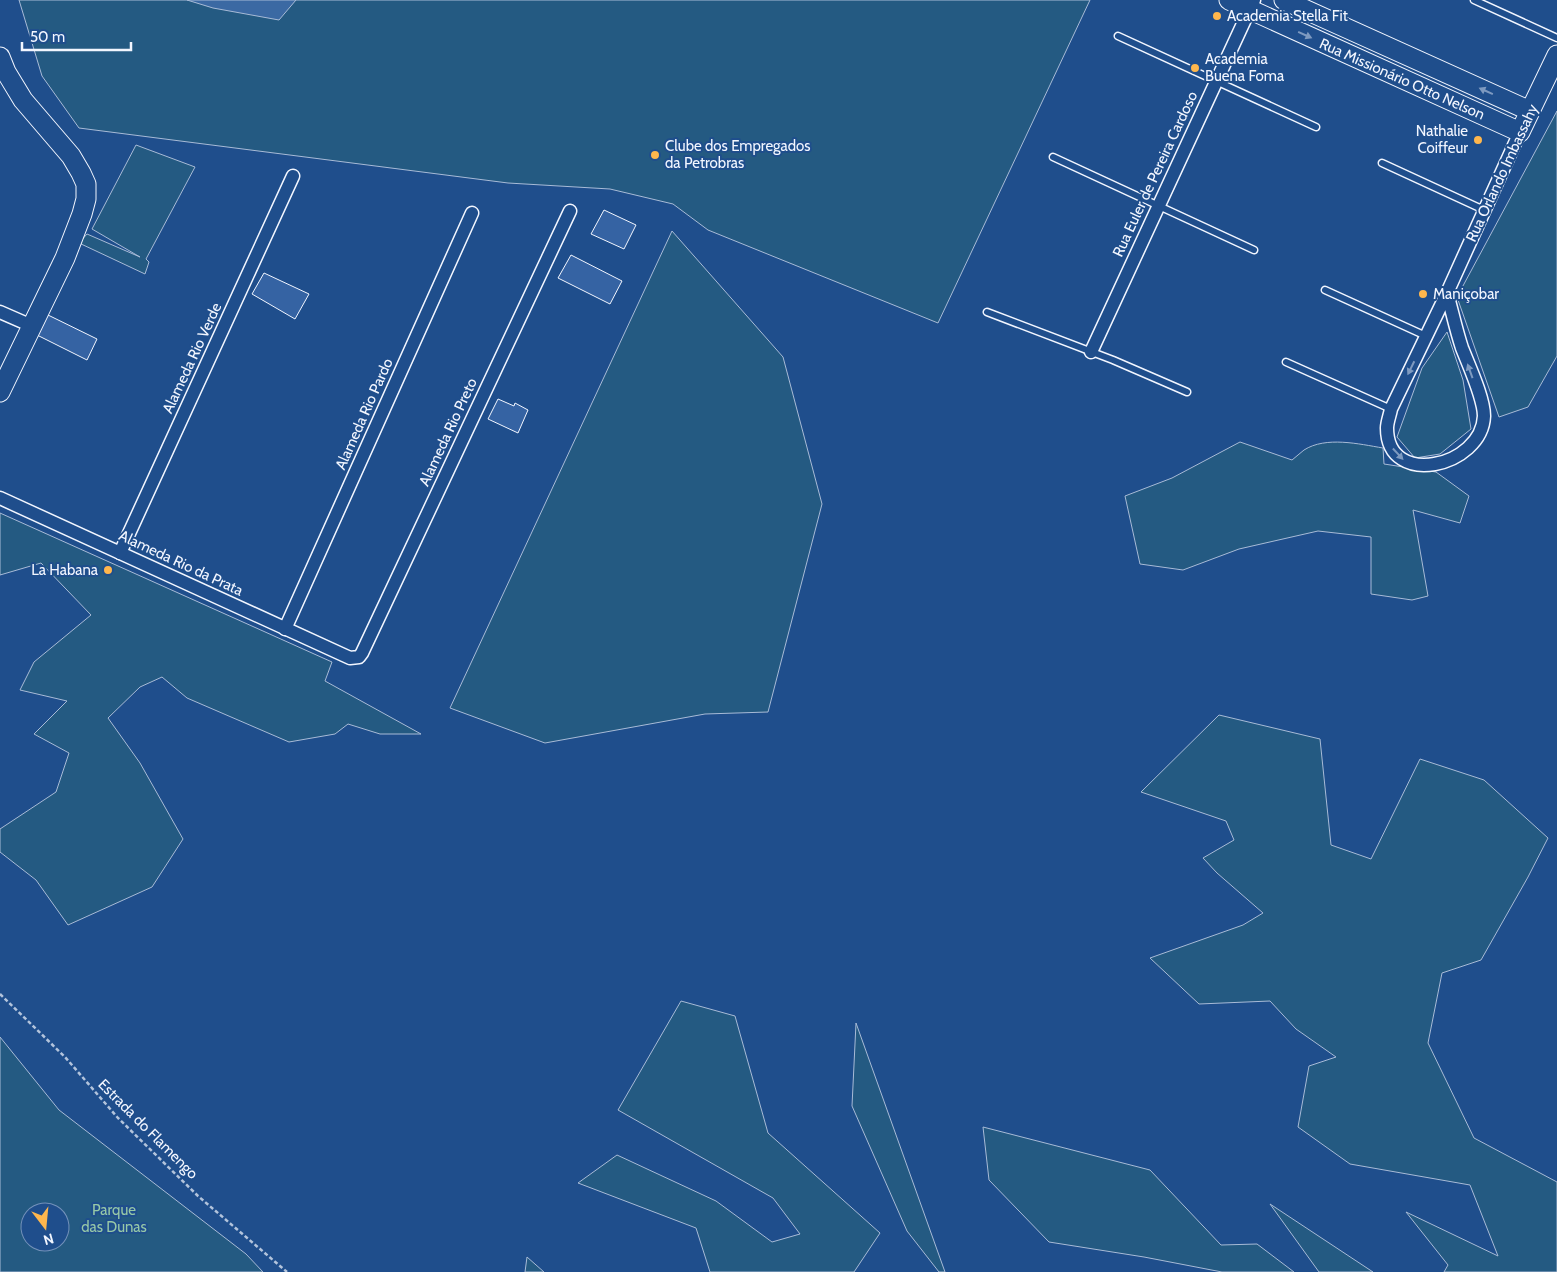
<svg xmlns="http://www.w3.org/2000/svg" width="1557" height="1272" viewBox="0 0 1557 1272" font-family="Cabin,sans-serif">
<rect width="100%" height="100%" fill="#1f4e8c"/>
<g fill="#245a82" stroke="#a8bbd7" fill-rule="evenodd">
<polygon points="19,0 1090,0 938,323 708,230 673,204 610,189 508,183 79,128 42,76"/>
<polygon points="1557,111 1557,356 1528,407 1499,417 1457,297"/>
<polygon points="136,145 195,167 146,259 149,262 145,274 79,243 87,234 140,257 92,229"/>
<polygon points="672,231 783,357 822,504 768,712 705,714 545,743 450,708"/>
<polygon points="1447,332 1463,380 1471,429 1440,454 1415,458 1397,437 1422,368"/>
<path d="M1240 442 1292 460C1296 457 1300 453 1304 450 1326 436 1359 444 1383 448L1384 464 1436 472 1469 496 1460 523 1413 510 1428 596 1412 600 1371 594V537L1318 531 1239 549 1183 570 1140 564 1125 496 1172 478Z"/>
<polygon points="0,513 332,662 325,681 421,734 380,734 348,724 335,734 289,742 187,698 162,677 140,687 108,718 140,763 183,839 152,887 68,925 36,880 0,852 0,829 56,792 69,753 34,734 67,701 20,690 34,662 91,615 41,563 0,575"/>
<polygon points="1219,715 1320,739 1331,845 1371,859 1420,759 1484,780 1548,838 1528,877 1481,960 1442,973 1428,1043 1474,1138 1557,1182 1557,1272 1444,1272 1448,1265 1406,1212 1498,1256 1470,1185 1350,1164 1298,1127 1309,1066 1336,1057 1296,1029 1270,1001 1199,1004 1150,958 1243,925 1263,913 1217,873 1203,858 1234,840 1226,821 1141,792"/>
<polygon points="681,1001 735,1016 768,1133 880,1233 854,1272 710,1272 696,1228 578,1183 617,1155 716,1201 772,1242 800,1234 773,1198 618,1110"/>
<polygon points="856,1023 945,1272 939,1272 907,1231 852,1106"/>
<path d="M0 1037 59 1110 246 1254 263 1272H0ZM30 1212H60V1242H30Z"/>
<polygon points="983,1127 1150,1170 1221,1245 1257,1244 1294,1272 1222,1272 1144,1257 1049,1242 989,1180"/>
<polygon points="1270,1204 1373,1272 1319,1272"/>
<polygon points="527,1257 544,1272 525,1272"/>
</g>
<polygon fill="#3b69a3" stroke="#a8bbd7" points="187,0 296,0 279,20 213,8"/>
<g fill="#3563a3" stroke="#f2f6ff">
<polygon points="604,210 636,225 624,249 591,234"/>
<polygon points="571,255 622,281 610,304 558,278"/>
<polygon points="264,273 309,294 295,319 252,294"/>
<polygon points="48,315 97,339 87,360 37,335"/>
<polygon points="498,399 514,406 515,403 528,410 518,433 488,419"/>
</g>
<g fill="none" stroke-linecap="round" stroke-linejoin="round">
<defs>
<g id="lane">
<polyline points="1474,0 1557,38"/>
<polyline points="1118,36 1316,127"/>
<polyline points="1053,157 1254,250"/>
<polyline points="1382,163 1484,210"/>
<polyline points="1325,290 1426,336"/>
<polyline points="987,312 1113,360 1187,392"/>
<polyline points="1286,362 1391,409"/>
</g>
<g id="street">
<path d="M1447 293C1452 311 1456 330 1462 348 1469 366 1484 398 1484 416 1482 467 1387 489 1387 428 1387 422 1390 415 1391 409L1447 293 1520 132"/>
<polyline points="0,312 32,326"/>
<polyline points="1091,352 1254,0"/>
<polyline points="0,498 350,658 359,657 362,653 570,211"/>
<polyline points="120,553 293,176"/>
<polyline points="285,629 472,213"/>
</g>
<g id="secondary">
<polyline points="1229,0 1520,132 1557,55"/>
<polyline points="1284,0 1530,111"/>
<polyline points="0,57 6,72 23,100 71,156 81,173 86,184 86,199 82,214 65,258 0,392"/>
</g>
</defs>
<use href="#lane" stroke="#f2f6ff" stroke-width="9"/>
<use href="#street" stroke="#f2f6ff" stroke-width="15"/>
<use href="#secondary" stroke="#f2f6ff" stroke-width="21"/>
<polyline stroke="#b3c4dc" stroke-width="2.5" stroke-dasharray="4 2.5" stroke-linecap="butt" points="0,994 65,1057 118,1118 198,1196 287,1272"/>
<use href="#lane" stroke="#1f4e8c" stroke-width="6"/>
<use href="#street" stroke="#1f4e8c" stroke-width="12"/>
<use href="#secondary" stroke="#1f4e8c" stroke-width="19"/>
</g>
<defs><path id="oneway-solid" d="M-6-.8H1V-3.2L6.5 0L1 3.2V.8H-6Z" transform="scale(1.25)"/></defs>
<g fill="#7e9ac0">
<use href="#oneway-solid" transform="translate(1305 35) rotate(24)"/>
<use href="#oneway-solid" transform="translate(1486 91) rotate(-156)"/>
<use href="#oneway-solid" transform="translate(1411 368) rotate(116)"/>
<use href="#oneway-solid" transform="translate(1470 371) rotate(-110)"/>
<use href="#oneway-solid" transform="translate(1398 454) rotate(47)"/>
</g>
<g fill="#ffb74d" stroke="#1f4e8c" stroke-width="2">
<circle cx="1217" cy="16" r="5"/>
<circle cx="1195" cy="68" r="5"/>
<circle cx="1478" cy="140" r="5"/>
<circle cx="655" cy="155" r="5"/>
<circle cx="1423" cy="294" r="5"/>
<circle cx="108" cy="570" r="5"/>
</g>
<g text-anchor="middle" dominant-baseline="central" stroke-width="4" stroke-linejoin="round" paint-order="stroke">
<g font-size="15" fill="#f2f6ff" stroke="#1f4e8c" text-anchor="start">
<text x="1227" y="16">Academia Stella Fit</text>
<text x="1205" y="59">Academia<tspan x="1205" dy="17">Buena Foma</tspan></text>
<text x="1468" y="131" text-anchor="end">Nathalie<tspan x="1468" dy="17">Coiffeur</tspan></text>
<text x="665" y="146">Clube dos Empregados<tspan x="665" dy="17">da Petrobras</tspan></text>
<text x="1433" y="294">Maniçobar</text>
<text x="98" y="570" text-anchor="end">La Habana</text>
</g>
<g font-size="15" fill="#f2f6ff" stroke="#1f4e8c">
<text transform="translate(1402 79) rotate(24)">Rua Missionário Otto Nelson</text>
<text transform="translate(1502 173) rotate(-65)">Rua Orlando Imbassahy</text>
<text transform="translate(1155 174) rotate(-65)">Rua Euler de Pereira Cardoso</text>
<text transform="translate(192 358) rotate(-65)">Alameda Rio Verde</text>
<text transform="translate(364 414) rotate(-66)">Alameda Rio Pardo</text>
<text transform="translate(448 432) rotate(-65)">Alameda Rio Preto</text>
<text transform="translate(181 563) rotate(25)">Alameda Rio da Prata</text>
<text transform="translate(148 1129) rotate(45)">Estrada do Flamengo</text>
</g>
<g font-size="15" fill="#97c8a6" stroke="#1f4e8c">
<text x="114" y="1210">Parque<tspan x="114" dy="17">das Dunas</tspan></text>
</g>
</g>
<g transform="translate(45 1227) rotate(164)"><circle r="24" fill="#1f4e8c" stroke="#7391ba"/>
<path d="M0-4L9 19L0 12L-9 19Z" fill="#ffb74d"/>
<text y="-8" font-size="14" font-weight="bold" text-anchor="middle" fill="#f2f6ff">N</text>
</g>
<path d="M22 42v8h109v-8" fill="none" stroke="#f2f6ff" stroke-width="2.5"/>
<text x="30" y="42" font-size="15" fill="#f2f6ff" stroke="#1f4e8c" stroke-width="4" paint-order="stroke">50 m</text>
</svg>
